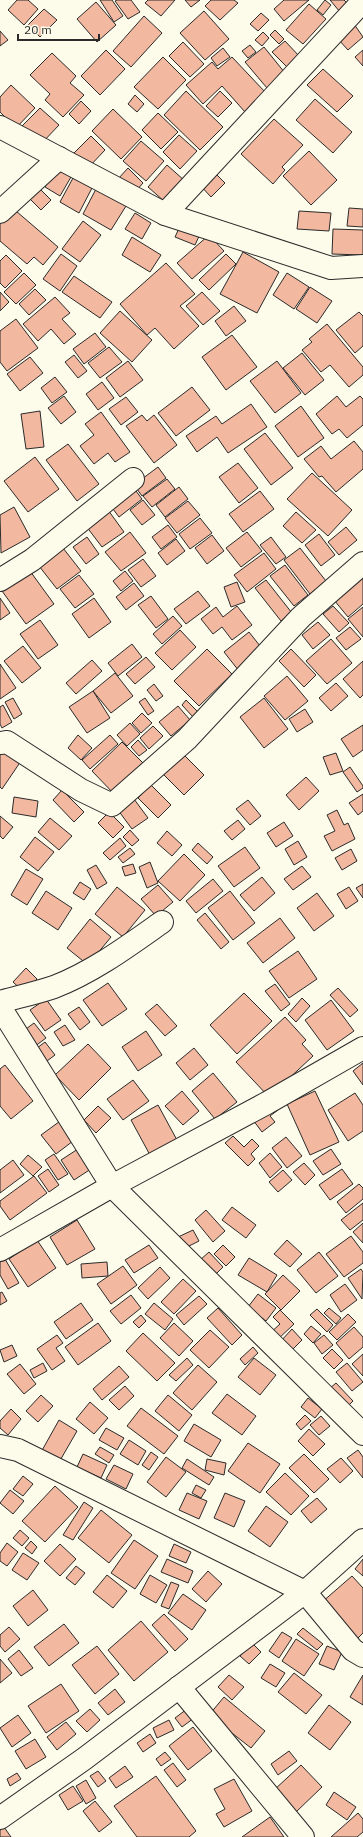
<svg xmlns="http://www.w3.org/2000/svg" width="363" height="1837" viewBox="0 0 363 1837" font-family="'IBM Plex Sans',sans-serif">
<rect width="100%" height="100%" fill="#fdfbea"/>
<g fill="#f2b8a0" stroke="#2b2b2b">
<polygon points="17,0 28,0 38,9 24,25 8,10"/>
<polygon points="100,0 112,0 123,16 114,22"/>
<polygon points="117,0 131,0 140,12 128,19 115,1"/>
<polygon points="148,0 175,0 161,16 145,3"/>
<polygon points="185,0 200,0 191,7"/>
<polygon points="211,0 234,0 238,3 220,20 205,6"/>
<polygon points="284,0 309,0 284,21 274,9"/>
<polygon points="325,0 331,5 323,15 317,10"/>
<polygon points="330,0 344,0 349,5 340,12"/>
<polygon points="96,2 116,25 97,42 77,19"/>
<polygon points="309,4 326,19 303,44 286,30"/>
<polygon points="44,9 57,20 40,37 28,25"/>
<polygon points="204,11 229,39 205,60 180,33"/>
<polygon points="261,13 269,20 258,31 250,24"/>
<polygon points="144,16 162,33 131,67 113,51"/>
<polygon points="354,24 363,37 348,50 338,39"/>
<polygon points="275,30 284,39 279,44 270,35"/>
<polygon points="0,31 8,40 0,46"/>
<polygon points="263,32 269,38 262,46 255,40"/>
<polygon points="285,41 300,57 288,68 272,52"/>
<polygon points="183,42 204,64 190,77 169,56"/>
<polygon points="250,45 256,52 248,58 242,51"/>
<polygon points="264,47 285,73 267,88 245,62"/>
<polygon points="223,48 230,57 217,66 211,58"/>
<polygon points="106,50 125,69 100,95 81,76"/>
<polygon points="363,50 363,66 355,57"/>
<polygon points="52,53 76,76 70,83 84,95 63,117 45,100 50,94 30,75"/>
<polygon points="163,57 186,80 158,109 134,87"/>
<polygon points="232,57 266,93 245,112 222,86 203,104 186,85 212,62 218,69"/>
<polygon points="323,69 353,96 337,112 307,85"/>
<polygon points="11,85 35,108 16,128 0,112 0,97"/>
<polygon points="186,91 223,127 200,150 164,115"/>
<polygon points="220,91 232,103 218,117 206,106"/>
<polygon points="135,95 144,104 137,112 128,104"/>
<polygon points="315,99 352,132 333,153 296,120"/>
<polygon points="81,101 91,111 79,124 69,114"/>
<polygon points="40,108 59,125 41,144 22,126"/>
<polygon points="113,109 142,137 121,159 92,131"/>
<polygon points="158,113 178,132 161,149 142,130"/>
<polygon points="274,119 303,145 282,167 285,170 273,184 241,154"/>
<polygon points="179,135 197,151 180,169 163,152"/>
<polygon points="91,136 105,150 88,168 73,154"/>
<polygon points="141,141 164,161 146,181 123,161"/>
<polygon points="309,151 337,180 311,205 283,176"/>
<polygon points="167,165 185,181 165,202 148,187"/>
<polygon points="55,168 71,177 60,196 45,187"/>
<polygon points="128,168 143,183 134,193 118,179"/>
<polygon points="213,171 225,183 211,197 199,184"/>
<polygon points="73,178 92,188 79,213 60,202"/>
<polygon points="37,186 51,200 41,210 27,196"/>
<polygon points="96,189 126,206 111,230 83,214"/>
<polygon points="9,205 58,247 43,265 34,257 27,264 0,241 0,215"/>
<polygon points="349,208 363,209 363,227 347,226"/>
<polygon points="299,211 331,213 329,231 297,229"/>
<polygon points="135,213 151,223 142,239 125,229"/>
<polygon points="83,221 101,235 80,262 62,249"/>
<polygon points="181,224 201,232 195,245 175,237"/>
<polygon points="333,229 363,230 363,255 332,254"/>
<polygon points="209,235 224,251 192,279 177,263"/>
<polygon points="132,237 161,255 150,272 122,255"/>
<polygon points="243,252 279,272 257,313 220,294"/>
<polygon points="61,254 77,266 60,291 43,279"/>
<polygon points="226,254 236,264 209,290 199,280"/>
<polygon points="6,255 22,271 5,288 0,283 0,261"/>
<polygon points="166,263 195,294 180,306 199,326 174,349 155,328 147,335 120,304"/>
<polygon points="24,273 36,285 16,304 4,292"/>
<polygon points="287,273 309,287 294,309 273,295"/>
<polygon points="74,276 112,302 100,318 62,292"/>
<polygon points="310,287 332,301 317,323 296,309"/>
<polygon points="35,289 46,300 29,315 19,304"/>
<polygon points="0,292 9,302 0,311"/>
<polygon points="202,292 220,311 203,325 186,306"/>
<polygon points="55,297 70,313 62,319 76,334 64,344 51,329 38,341 23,324"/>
<polygon points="234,306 246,321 226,336 215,321"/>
<polygon points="120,311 152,340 132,362 100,333"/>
<polygon points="359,312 363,316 363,346 355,353 336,330"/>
<polygon points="16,319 38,348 7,371 0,362 0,331"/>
<polygon points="327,324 363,367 363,375 349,387 330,365 321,372 302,350 312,342 309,339"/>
<polygon points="95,333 106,347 84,364 73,349"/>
<polygon points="232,335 257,367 226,390 202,357"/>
<polygon points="109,347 122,362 100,378 88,363"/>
<polygon points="302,353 324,380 305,395 283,368"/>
<polygon points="74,355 87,371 78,378 65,362"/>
<polygon points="30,357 43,373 20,391 7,374"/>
<polygon points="128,361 143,380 120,397 106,378"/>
<polygon points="277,361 301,393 275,413 250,381"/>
<polygon points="55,377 67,392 52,403 41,388"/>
<polygon points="102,382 114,398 98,410 86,394"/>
<polygon points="192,387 210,410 176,436 158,413"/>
<polygon points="64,396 76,412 61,424 48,408"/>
<polygon points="337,396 346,407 360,396 363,399 363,425 347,438 339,429 332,434 316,414"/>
<polygon points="126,397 138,412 121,425 109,409"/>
<polygon points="251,404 267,427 228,453 217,437 197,452 186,436 216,416 222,424"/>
<polygon points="301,406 324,438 298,457 275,426"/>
<polygon points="40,411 44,447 26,449 21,414"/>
<polygon points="101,412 130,452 115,462 108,453 94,464 80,446 94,435 85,424"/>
<polygon points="142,415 147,421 154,415 177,445 154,463 126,426"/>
<polygon points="265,433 293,468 271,485 244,449"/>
<polygon points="354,441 363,452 363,469 336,492 322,476 319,477 304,459 321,446 331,459"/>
<polygon points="68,444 99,484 77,501 46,460"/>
<polygon points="35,457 59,489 28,512 4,481"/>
<polygon points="238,463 258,488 239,503 219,477"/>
<polygon points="158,467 166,478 142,496 134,485"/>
<polygon points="312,473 352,510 328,536 287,499"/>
<polygon points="167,479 175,489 152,507 143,496"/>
<polygon points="133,487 142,499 119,517 110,505"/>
<polygon points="179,487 188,499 165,517 156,505"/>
<polygon points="260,491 274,509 243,532 229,514"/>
<polygon points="143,500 155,515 142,525 130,510"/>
<polygon points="188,501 200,515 177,533 165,518"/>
<polygon points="14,507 30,537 1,553 0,515"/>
<polygon points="108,510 124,532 102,547 86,526"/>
<polygon points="296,512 316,530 302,543 283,526"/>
<polygon points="200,518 212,533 190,549 179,534"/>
<polygon points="168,525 177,537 161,549 152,537"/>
<polygon points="346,527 357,540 339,555 328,542"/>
<polygon points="130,532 146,553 121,571 105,552"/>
<polygon points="247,532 262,551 241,567 226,548"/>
<polygon points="319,534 335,555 321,566 305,545"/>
<polygon points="212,535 224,551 207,564 195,548"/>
<polygon points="87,537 99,554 86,564 73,547"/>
<polygon points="271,537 286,557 276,564 260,545"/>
<polygon points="176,539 185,551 167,565 158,553"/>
<polygon points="63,548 81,571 57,589 39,566"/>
<polygon points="300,548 326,581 310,594 284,560"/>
<polygon points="264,553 276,569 247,592 234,575"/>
<polygon points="143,559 156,576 141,587 128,570"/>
<polygon points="285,565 308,595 294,606 270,576"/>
<polygon points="30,571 54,604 26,624 2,591"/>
<polygon points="125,571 133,581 121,591 113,581"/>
<polygon points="79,575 94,594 75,608 60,589"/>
<polygon points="363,577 363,604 348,617 334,600"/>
<polygon points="266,580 292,613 281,621 255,588"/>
<polygon points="237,582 245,602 231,607 224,587"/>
<polygon points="134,583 144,596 126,610 116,597"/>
<polygon points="198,591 210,606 186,624 174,609"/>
<polygon points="151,596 168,619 156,628 138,605"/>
<polygon points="0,598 10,613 0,620"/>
<polygon points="94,598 111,622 89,638 72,614"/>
<polygon points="237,606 252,625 232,640 222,627 213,634 201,619 216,607 223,617"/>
<polygon points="333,606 349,623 339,632 323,614"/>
<polygon points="363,607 363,637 348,619"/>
<polygon points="173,616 182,626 162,644 153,634"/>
<polygon points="40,620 58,645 38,659 20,634"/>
<polygon points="318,622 330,635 313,649 302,635"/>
<polygon points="350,627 361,639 346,650 336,638"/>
<polygon points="180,630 196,647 172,670 155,653"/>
<polygon points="249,632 264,651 239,671 224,652"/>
<polygon points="331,639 352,663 327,684 306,661"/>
<polygon points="132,644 142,657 118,676 108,663"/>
<polygon points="23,646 41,668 22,683 4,661"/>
<polygon points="207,649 232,674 199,706 174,681"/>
<polygon points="291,649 316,675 304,687 279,661"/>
<polygon points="146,657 155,667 135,684 126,674"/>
<polygon points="92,660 102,671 76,694 66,683"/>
<polygon points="363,661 363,695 360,698 343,679"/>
<polygon points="0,664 16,688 0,699"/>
<polygon points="115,673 133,696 111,713 93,691"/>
<polygon points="287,676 308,701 285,720 264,696"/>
<polygon points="336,683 348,696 331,711 319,698"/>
<polygon points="154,684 163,696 156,701 147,690"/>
<polygon points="93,691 110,718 87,733 69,707"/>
<polygon points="13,698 22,714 14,719 5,702"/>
<polygon points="145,698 154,711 148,715 139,702"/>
<polygon points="264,698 288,729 264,748 240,717"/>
<polygon points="186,700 198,712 193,717 182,705"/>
<polygon points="3,705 12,722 2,728 0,724 0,707"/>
<polygon points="178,706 190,720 171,736 159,722"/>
<polygon points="305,709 313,722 297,732 289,719"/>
<polygon points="142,713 152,723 141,733 132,723"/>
<polygon points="130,723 140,734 127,746 117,735"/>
<polygon points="363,725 363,750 353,757 341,739"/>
<polygon points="153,726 163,736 149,749 140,738"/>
<polygon points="78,735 92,748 81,760 68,748"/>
<polygon points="110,735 118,744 90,769 82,760"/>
<polygon points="138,740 147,750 139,756 131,747"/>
<polygon points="122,742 147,767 117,797 92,771"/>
<polygon points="0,751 21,761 2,789 0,787"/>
<polygon points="181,752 204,775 184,795 161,772"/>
<polygon points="336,753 343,771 330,775 323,757"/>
<polygon points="350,767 363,786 363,788 357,792 343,772"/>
<polygon points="306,777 319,791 299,810 286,795"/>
<polygon points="151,785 171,805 158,818 138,798"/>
<polygon points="62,790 84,812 74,822 53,800"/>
<polygon points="363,794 363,811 358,815 349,803"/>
<polygon points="131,795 148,818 132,829 115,806"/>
<polygon points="14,797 38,801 36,817 12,813"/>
<polygon points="248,800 261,816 250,825 236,809"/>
<polygon points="337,810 344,825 348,823 355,839 332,851 324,836 335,831 327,815"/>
<polygon points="109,812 124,827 113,838 98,823"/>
<polygon points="0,816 13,827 3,839 0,836"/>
<polygon points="50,818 72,836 59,850 38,832"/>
<polygon points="238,820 245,829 232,840 224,831"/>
<polygon points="284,822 293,836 276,847 267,833"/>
<polygon points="130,830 139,840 132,846 123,837"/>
<polygon points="167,831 182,845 172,856 157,843"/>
<polygon points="35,837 54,852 38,871 20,857"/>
<polygon points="120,838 126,846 110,860 103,853"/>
<polygon points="298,841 307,857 294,865 285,849"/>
<polygon points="198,843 213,857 207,864 192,850"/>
<polygon points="245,847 260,868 234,887 218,866"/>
<polygon points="130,848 135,854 123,863 118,857"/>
<polygon points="351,849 357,861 342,870 335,858"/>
<polygon points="184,854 205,875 180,901 158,881"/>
<polygon points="150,862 158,883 147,888 139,867"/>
<polygon points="133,864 136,873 125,876 122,867"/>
<polygon points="96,865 107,883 97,889 87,870"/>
<polygon points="302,866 311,877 293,890 284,879"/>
<polygon points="26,869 43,879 27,905 11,895"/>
<polygon points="262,877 275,893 254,911 240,895"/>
<polygon points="213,879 223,891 196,913 186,901"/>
<polygon points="80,882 91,889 84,900 73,893"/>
<polygon points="363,884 363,898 356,888"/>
<polygon points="158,885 173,902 156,916 141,899"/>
<polygon points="117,887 145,910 123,937 95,914"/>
<polygon points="349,887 358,901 346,909 337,894"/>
<polygon points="46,891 72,908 58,930 32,913"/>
<polygon points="230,891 255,923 233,940 208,908"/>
<polygon points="317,893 334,916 314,931 297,908"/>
<polygon points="205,913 229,942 221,949 197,920"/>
<polygon points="280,918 295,938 263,963 247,943"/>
<polygon points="90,919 111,937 88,965 67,948"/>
<polygon points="298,951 317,979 289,998 269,971"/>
<polygon points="26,968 37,979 24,992 13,982"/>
<polygon points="108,983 127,1009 102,1026 83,1000"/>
<polygon points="275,984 290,1004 281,1011 265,991"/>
<polygon points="338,988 358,1010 350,1017 330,995"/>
<polygon points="244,993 272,1021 237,1054 210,1025"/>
<polygon points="302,998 310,1006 296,1022 288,1014"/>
<polygon points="46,999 61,1020 45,1031 30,1010"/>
<polygon points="331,1000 354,1031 327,1050 305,1020"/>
<polygon points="157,1004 177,1026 165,1036 145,1014"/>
<polygon points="79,1007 90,1022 80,1030 68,1014"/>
<polygon points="285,1017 306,1040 302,1044 313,1056 269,1097 236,1062"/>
<polygon points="34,1023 46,1038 34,1047 22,1032"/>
<polygon points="65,1025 75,1040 63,1046 54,1032"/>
<polygon points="146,1031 162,1055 138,1071 122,1047"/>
<polygon points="45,1042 55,1055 43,1064 33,1051"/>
<polygon points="88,1044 111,1068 79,1100 55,1075"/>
<polygon points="194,1048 208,1065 190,1080 176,1063"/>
<polygon points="363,1063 363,1085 353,1071"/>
<polygon points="5,1065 33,1101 11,1119 0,1106 0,1069"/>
<polygon points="213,1073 237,1102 215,1119 192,1091"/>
<polygon points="133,1080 149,1101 123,1120 107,1099"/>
<polygon points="182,1091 199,1111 183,1125 165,1106"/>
<polygon points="315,1091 339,1142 310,1155 287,1104"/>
<polygon points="355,1093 363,1105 363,1131 348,1141 328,1110"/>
<polygon points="273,1103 278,1110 270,1116 275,1122 262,1132 250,1116"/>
<polygon points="158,1105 177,1140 150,1155 131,1120"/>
<polygon points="98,1106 111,1118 96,1133 84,1120"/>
<polygon points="63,1119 77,1138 56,1154 41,1135"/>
<polygon points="233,1136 244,1147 252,1139 259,1146 251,1154 255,1159 248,1166 225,1143"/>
<polygon points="286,1137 302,1156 287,1168 272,1148"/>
<polygon points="81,1147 94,1167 74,1180 61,1160"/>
<polygon points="331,1149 341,1164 323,1175 313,1161"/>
<polygon points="270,1153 282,1167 270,1178 259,1163"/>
<polygon points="54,1154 68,1174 58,1180 45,1160"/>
<polygon points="28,1155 42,1167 33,1176 20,1164"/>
<polygon points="13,1160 24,1175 0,1193 0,1170"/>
<polygon points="304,1163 315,1175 305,1185 293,1172"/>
<polygon points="48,1169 59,1185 49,1192 38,1176"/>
<polygon points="342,1169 353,1184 330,1200 319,1185"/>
<polygon points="283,1170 292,1180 278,1192 269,1182"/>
<polygon points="34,1176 47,1193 10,1220 0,1206 0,1201"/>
<polygon points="359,1184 363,1188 363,1199 346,1213 337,1202"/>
<polygon points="363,1203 363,1220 350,1230 341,1220"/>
<polygon points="232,1207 256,1225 246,1238 222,1220"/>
<polygon points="206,1210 225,1231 213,1242 195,1220"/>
<polygon points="77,1220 95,1249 67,1265 50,1237"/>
<polygon points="363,1223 363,1243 353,1232"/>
<polygon points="193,1230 199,1241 181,1250 176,1238"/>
<polygon points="351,1236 363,1252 363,1263 344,1277 326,1254"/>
<polygon points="37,1240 56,1268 28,1287 9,1259"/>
<polygon points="287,1240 302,1254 290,1267 274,1254"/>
<polygon points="149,1245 158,1258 134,1273 125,1260"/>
<polygon points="223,1245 235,1257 226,1266 214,1254"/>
<polygon points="209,1252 223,1267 215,1275 200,1260"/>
<polygon points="319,1252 338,1276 316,1293 297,1270"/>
<polygon points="249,1258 277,1275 267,1292 238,1275"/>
<polygon points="5,1259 19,1283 8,1289 0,1275 0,1262"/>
<polygon points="107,1262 108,1276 82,1278 81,1264"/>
<polygon points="123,1266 137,1285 111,1304 97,1284"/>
<polygon points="160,1267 170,1278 148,1299 138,1288"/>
<polygon points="361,1269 363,1272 362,1299 348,1278"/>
<polygon points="283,1275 300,1291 281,1310 265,1294"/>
<polygon points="183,1279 196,1291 174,1314 161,1302"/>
<polygon points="345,1284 357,1300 341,1312 330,1295"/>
<polygon points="2,1292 7,1301 0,1305 0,1293"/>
<polygon points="258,1294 276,1308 266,1321 248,1307"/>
<polygon points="131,1295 141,1308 121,1324 110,1311"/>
<polygon points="199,1296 207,1304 184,1325 176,1315"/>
<polygon points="81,1303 93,1320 66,1339 54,1322"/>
<polygon points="154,1303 173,1319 165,1330 145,1314"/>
<polygon points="218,1308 242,1335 232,1345 207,1318"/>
<polygon points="329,1308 341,1318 336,1324 324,1313"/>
<polygon points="317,1309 333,1325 327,1332 310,1315"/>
<polygon points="280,1310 294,1324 276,1341 269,1334 280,1324 273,1317"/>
<polygon points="348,1314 356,1322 337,1340 329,1332"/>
<polygon points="141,1315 146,1321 139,1328 133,1322"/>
<polygon points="98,1323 111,1341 78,1365 65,1347"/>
<polygon points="174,1323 193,1341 179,1356 160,1338"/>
<polygon points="311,1326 321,1334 313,1343 304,1334"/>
<polygon points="354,1327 363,1337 363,1347 349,1359 336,1343"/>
<polygon points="292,1329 302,1340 290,1352 280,1342"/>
<polygon points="210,1330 229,1347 209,1368 190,1350"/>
<polygon points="143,1333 175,1363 157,1381 126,1351"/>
<polygon points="57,1335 63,1343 56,1348 65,1361 52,1370 37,1349"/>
<polygon points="324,1335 333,1345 322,1354 314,1343"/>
<polygon points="12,1345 17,1356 4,1362 0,1350"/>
<polygon points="253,1347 258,1353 245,1365 240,1359"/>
<polygon points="332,1349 343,1360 334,1369 323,1358"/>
<polygon points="363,1354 363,1376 352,1364"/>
<polygon points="187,1358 193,1365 176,1381 169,1375"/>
<polygon points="254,1358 276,1375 260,1395 238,1377"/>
<polygon points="43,1363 47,1371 34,1378 30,1370"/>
<polygon points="347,1363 363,1382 352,1391 336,1372"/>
<polygon points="20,1364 36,1384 24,1394 7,1374"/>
<polygon points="198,1365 217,1382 192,1410 173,1393"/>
<polygon points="119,1366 129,1377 102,1400 93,1389"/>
<polygon points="336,1383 353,1401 347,1407 329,1389"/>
<polygon points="125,1386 134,1396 119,1410 109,1400"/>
<polygon points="227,1394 256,1416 242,1435 212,1413"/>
<polygon points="41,1395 53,1406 38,1422 26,1411"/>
<polygon points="168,1395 192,1415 179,1431 155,1411"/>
<polygon points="308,1398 322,1409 315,1418 301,1407"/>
<polygon points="90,1402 108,1418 94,1434 76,1419"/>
<polygon points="141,1408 178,1436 164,1454 127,1426"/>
<polygon points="11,1409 21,1419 8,1435 0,1428 0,1421"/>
<polygon points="305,1415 311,1421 301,1430 296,1424"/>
<polygon points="321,1416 330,1426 319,1435 310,1425"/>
<polygon points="59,1420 77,1431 58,1464 40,1454"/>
<polygon points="194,1424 221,1440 211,1457 184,1441"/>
<polygon points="106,1428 124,1438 117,1450 99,1440"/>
<polygon points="309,1429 325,1444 313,1456 298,1441"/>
<polygon points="129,1440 146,1451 138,1465 120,1454"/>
<polygon points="248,1443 280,1464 260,1493 228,1471"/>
<polygon points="100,1447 114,1455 109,1463 95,1454"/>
<polygon points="358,1450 363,1457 363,1478 347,1458"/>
<polygon points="151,1452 158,1457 149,1470 142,1465"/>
<polygon points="83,1454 107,1465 101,1478 77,1467"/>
<polygon points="304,1454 329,1479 314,1493 289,1468"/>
<polygon points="166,1457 186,1472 166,1497 147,1482"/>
<polygon points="341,1458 353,1471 340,1483 327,1469"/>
<polygon points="187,1459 214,1477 209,1485 182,1468"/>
<polygon points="207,1459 226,1463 224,1475 205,1470"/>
<polygon points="114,1465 133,1474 126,1489 106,1479"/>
<polygon points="285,1473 309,1496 291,1515 266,1492"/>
<polygon points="23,1476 33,1484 23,1496 13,1489"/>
<polygon points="196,1485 206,1490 201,1498 192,1493"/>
<polygon points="55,1486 78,1507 45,1542 22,1521"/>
<polygon points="10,1490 24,1501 13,1514 0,1503"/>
<polygon points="187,1493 207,1501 199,1519 179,1510"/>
<polygon points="225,1493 245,1501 234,1527 214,1518"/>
<polygon points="317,1498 327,1509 311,1523 301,1511"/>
<polygon points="84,1502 93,1508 73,1540 63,1535"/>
<polygon points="266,1506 288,1522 270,1547 248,1531"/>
<polygon points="101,1510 132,1535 109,1563 78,1538"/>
<polygon points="20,1530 29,1538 22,1546 13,1538"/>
<polygon points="134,1540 158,1556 135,1589 111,1573"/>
<polygon points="31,1541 37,1547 32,1554 25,1548"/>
<polygon points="7,1543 18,1552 7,1566 0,1561 0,1553"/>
<polygon points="60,1544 76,1559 60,1576 44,1561"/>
<polygon points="174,1544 191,1552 186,1563 169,1556"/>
<polygon points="23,1553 39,1563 27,1580 12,1570"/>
<polygon points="167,1559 193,1571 188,1583 161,1572"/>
<polygon points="363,1559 363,1576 355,1569"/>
<polygon points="76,1566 85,1573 75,1585 66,1578"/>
<polygon points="208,1571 222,1584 206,1602 192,1589"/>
<polygon points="107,1575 127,1591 113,1608 93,1592"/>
<polygon points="150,1575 167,1585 156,1603 140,1594"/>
<polygon points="352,1576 363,1588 363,1633 355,1641 321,1603"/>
<polygon points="171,1582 179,1585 169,1609 161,1606"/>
<polygon points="33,1590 48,1610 28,1626 13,1606"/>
<polygon points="183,1594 206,1610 192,1630 168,1613"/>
<polygon points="164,1614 188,1639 175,1651 152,1625"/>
<polygon points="141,1621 168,1652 134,1681 108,1650"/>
<polygon points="64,1624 79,1643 49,1666 34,1647"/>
<polygon points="9,1627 20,1639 5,1652 0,1646 0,1635"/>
<polygon points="303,1628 323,1644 317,1650 297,1634"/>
<polygon points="282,1632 292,1638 279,1658 269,1651"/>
<polygon points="296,1639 319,1654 304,1676 282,1661"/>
<polygon points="252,1643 261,1652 249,1664 240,1656"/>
<polygon points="97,1646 119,1674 95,1694 72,1665"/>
<polygon points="327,1646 342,1652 334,1670 319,1664"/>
<polygon points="19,1650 33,1668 21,1676 8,1659"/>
<polygon points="0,1659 12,1673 0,1683"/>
<polygon points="270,1664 285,1673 276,1687 261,1678"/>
<polygon points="294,1673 322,1695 306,1714 278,1692"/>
<polygon points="229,1675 244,1687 232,1700 218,1687"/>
<polygon points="363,1675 363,1705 350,1697"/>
<polygon points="61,1684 79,1711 46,1733 28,1706"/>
<polygon points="115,1689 125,1702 108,1715 98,1703"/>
<polygon points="224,1697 265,1731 251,1748 209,1715"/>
<polygon points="329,1705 351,1722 330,1750 308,1733"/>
<polygon points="90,1709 100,1720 87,1732 76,1721"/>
<polygon points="187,1709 194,1718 182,1727 175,1718"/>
<polygon points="18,1715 31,1733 12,1747 0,1728"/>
<polygon points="169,1720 174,1730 157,1738 153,1728"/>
<polygon points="66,1722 76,1734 57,1750 47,1737"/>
<polygon points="193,1727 212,1751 188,1770 169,1746"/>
<polygon points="150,1734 156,1743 143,1752 137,1743"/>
<polygon points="35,1739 46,1757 26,1769 15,1751"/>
<polygon points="289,1751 297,1761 278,1775 271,1764"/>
<polygon points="165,1752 171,1759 161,1766 156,1759"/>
<polygon points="173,1763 186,1780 177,1787 164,1770"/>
<polygon points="301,1765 322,1787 295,1813 273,1791"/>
<polygon points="125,1766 133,1777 116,1788 109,1778"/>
<polygon points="98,1771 106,1781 98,1787 90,1776"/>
<polygon points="17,1773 21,1779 10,1786 7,1779"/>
<polygon points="156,1776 196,1831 189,1837 137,1837 114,1806"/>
<polygon points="234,1779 252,1811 224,1827 216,1814 225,1809 214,1789"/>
<polygon points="86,1780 96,1798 86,1804 76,1786"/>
<polygon points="73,1786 83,1801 68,1810 59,1795"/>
<polygon points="334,1792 356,1807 347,1820 326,1805"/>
<polygon points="95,1801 112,1822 99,1832 83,1811"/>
<polygon points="358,1813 363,1819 363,1832 357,1837 331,1837"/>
<polygon points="270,1817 284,1837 242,1837"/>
<polygon points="4,1827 11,1837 0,1837 0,1830"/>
</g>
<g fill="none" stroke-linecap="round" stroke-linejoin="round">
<defs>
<g id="street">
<polyline points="0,127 165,214 331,268 363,266"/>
<polyline points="0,212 59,158"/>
<polyline points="165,214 363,1"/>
<polyline points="0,580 32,560 133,479"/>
<polyline points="0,743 7,742 81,790 112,805 187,739 301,617 363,563"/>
<path d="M0 1002C18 997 36 993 54 987 93 972 128 946 162 922"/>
<polyline points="0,1007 112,1186 363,1434"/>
<polyline points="0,1250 112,1186 267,1103 363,1048"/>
<polyline points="0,1446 18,1450 305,1592 353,1650 363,1656"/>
<polyline points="179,1687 303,1837"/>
<polyline points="0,1818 84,1759 305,1592 363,1540"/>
</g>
</defs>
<use href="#street" stroke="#2b2b2b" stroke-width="24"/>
<use href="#street" stroke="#fdfbea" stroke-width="22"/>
</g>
<path d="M18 34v6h81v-6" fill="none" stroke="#2b2b2b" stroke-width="2"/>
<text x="24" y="34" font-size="12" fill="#2b2b2b" stroke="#fdfbea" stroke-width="3" paint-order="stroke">20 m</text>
</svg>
